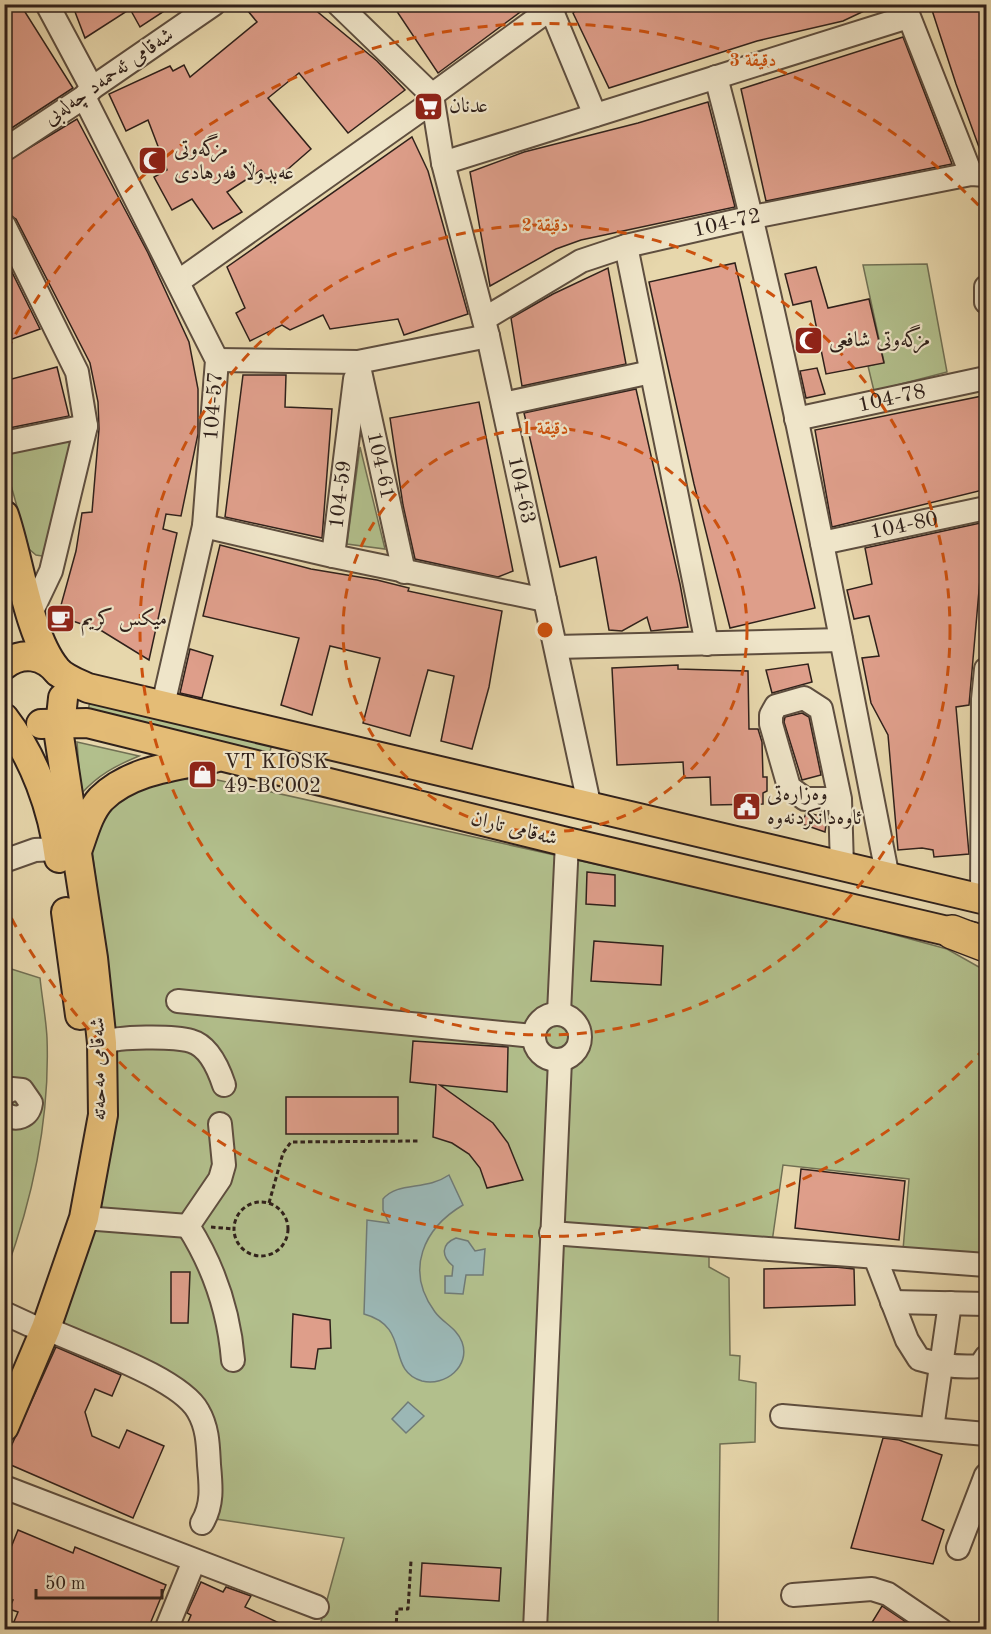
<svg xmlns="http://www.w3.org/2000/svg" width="991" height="1634" viewBox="0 0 991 1634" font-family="'Old Standard TT',Amiri,serif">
<rect width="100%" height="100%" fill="#e7d7ac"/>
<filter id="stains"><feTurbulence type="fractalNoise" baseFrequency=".00333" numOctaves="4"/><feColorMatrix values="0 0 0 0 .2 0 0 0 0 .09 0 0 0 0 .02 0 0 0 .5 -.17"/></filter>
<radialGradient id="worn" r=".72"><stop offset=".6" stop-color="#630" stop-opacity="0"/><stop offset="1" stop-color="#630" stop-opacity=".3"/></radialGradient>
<g fill="#b2bf8c" stroke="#717054" stroke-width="1.5">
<polygon points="927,264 947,372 874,391 868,366 884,362 863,265"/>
<polygon points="74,435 48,550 42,556 36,555 29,549 5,464 4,451"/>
<polygon points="360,447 385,549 347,544"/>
<polygon points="90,700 272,744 269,755 88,712"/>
<path d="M77 742 139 756C115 766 98 775 81 794Z"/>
<path d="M213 779 811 912 947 949 986 971V1268L903 1250 909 1179 783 1165 772 1242 709 1237V1267L729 1278 730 1355 740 1356 739 1380 756 1383 755 1442 720 1444 718 1629H319L344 1538 216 1519 214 1425 57 1326 91 1205 114 1014 91 843C92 810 130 787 161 781 177 778 196 780 213 779Z"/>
<path d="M5 967 40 978C42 998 46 1018 47 1038 50 1119 33 1198 5 1274Z"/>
</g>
<g fill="#9bb7b5" stroke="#707b77" stroke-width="1.5">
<path d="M449 1175 463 1205C424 1228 404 1270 435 1312 443 1323 457 1328 462 1342 471 1366 445 1387 422 1381 385 1370 412 1327 364 1314L367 1220 389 1223 383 1210V1199C398 1181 426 1191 449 1175Z"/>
<path d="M456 1238 468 1241 475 1251 485 1249 483 1275H466L463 1294 445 1293V1276H452L453 1266C441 1256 441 1244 456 1238Z"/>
<polygon points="408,1402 424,1416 406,1433 392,1419"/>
</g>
<g fill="#de9e8a" stroke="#30211b" stroke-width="1.5">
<polygon points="4,4 20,4 73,88 4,133"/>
<polygon points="72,4 175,4 140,27 130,9 85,38"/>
<polygon points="257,4 308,4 377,61 405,90 348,133 299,73 268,98 311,149 272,183 261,170 227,192 242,212 213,229 192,199 172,210 154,177 167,170 148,120 126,131 109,94 170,66 173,71 184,65 190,77 257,22 248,11"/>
<polygon points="392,4 531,4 438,73"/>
<polygon points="585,4 879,4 843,21 757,41 609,88 573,13"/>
<polygon points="930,4 987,4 987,162 984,161 956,84"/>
<polygon points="903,37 952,164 766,201 741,89"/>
<polygon points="708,102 735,207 581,240 556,249 490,286 470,172 524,152 638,123"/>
<polygon points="77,119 148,253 189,342 198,389 198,434 181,516 166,514 163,529 177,533 149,660 102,631 58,616 76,551 82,513 92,512 99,429 98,402 90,363 16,219 4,212 4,163"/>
<polygon points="412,137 428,171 468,314 404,335 398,319 330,329 323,315 290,330 282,325 250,341 236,313 245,308 227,267"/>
<polygon points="4,256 40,329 4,342"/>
<polygon points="735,263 815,608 730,628 694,484 649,282"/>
<polygon points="816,267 828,308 869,299 884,363 826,374 811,301 793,305 785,274"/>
<polygon points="608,268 626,364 522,386 511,318 553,294"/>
<polygon points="57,367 69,416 4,429 4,381"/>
<polygon points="817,368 825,394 806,398 800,371"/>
<polygon points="243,375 286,375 285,407 332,409 322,538 225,517"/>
<polygon points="636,389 680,584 688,627 651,631 647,617 622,631 609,630 596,557 560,567 524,413"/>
<polygon points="987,395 987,489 832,527 815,430"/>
<polygon points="479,402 513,571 498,577 415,559 403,505 390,418"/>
<polygon points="985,522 969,705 956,707 969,854 934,857 933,850 922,848 898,850 888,735 871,703 862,658 879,656 869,616 854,619 847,590 872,584 865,548"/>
<polygon points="220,545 311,569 377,580 409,588 408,591 502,611 489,687 472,749 441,741 454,676 428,670 410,736 363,723 380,658 330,646 312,715 281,705 299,638 203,616"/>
<polygon points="190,649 213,656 202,698 180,693"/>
<polygon points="808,664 812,682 772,693 766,670"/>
<polygon points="678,665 678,669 748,671 749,729 758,729 762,742 763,777 767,777 767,791 763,793 763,804 711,805 710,777 684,778 683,762 617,765 612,668"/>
<polygon points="802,713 809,717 821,775 802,780 784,722 785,717"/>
<polygon points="806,813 827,817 825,832 802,824"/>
<polygon points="587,872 615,875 615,906 586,904"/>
<polygon points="594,941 663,946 661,985 591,981"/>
<polygon points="413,1041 508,1047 507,1092 440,1085 493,1123 508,1143 523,1180 487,1188 480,1168 469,1154 452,1143 433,1137 436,1085 410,1082"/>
<rect x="286" y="1097" width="112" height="37"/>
<polygon points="801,1169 905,1181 899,1240 795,1228"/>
<polygon points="835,1267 854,1269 855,1305 764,1308 764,1269"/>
<polygon points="171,1272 190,1272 188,1323 171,1323"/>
<polygon points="293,1314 330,1320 331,1348 318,1349 315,1369 291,1367"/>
<polygon points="56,1347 121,1375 112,1396 95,1389 85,1412 92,1436 119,1448 127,1430 164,1446 133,1518 4,1462"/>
<polygon points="883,1438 899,1440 942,1455 922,1520 944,1530 933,1564 851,1548"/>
<polygon points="18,1530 73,1553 75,1547 166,1585 148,1629 11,1629 18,1612 9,1609 13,1600 4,1597 4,1565"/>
<polygon points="422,1563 501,1568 499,1601 420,1596"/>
<polygon points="201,1582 223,1592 226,1587 251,1596 245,1607 292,1629 185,1629 191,1615 187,1613"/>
<polygon points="882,1606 903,1620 914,1629 868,1629"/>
</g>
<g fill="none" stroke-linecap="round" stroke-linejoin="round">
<defs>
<g id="minor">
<polyline points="47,4 92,88"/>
<path id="s1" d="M338 4 432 95 443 163 488 336 590 808"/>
<polyline points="904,4 971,174"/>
<polyline points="551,9 595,115"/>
<path d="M716 77C786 341 835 610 888 878"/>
<polyline points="432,95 557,4"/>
<polyline points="84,97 217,360 204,526 163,705"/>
<polyline points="4,150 84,97 92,88 214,4"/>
<polyline points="443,163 908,17"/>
<polyline points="4,225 77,372 86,426 51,571 31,613"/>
<polyline points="626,246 707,644"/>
<polyline points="179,281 432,102"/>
<polyline points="986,287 986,302"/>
<path id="s2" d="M484 319 581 261 626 246 753 217 971 174 986 175"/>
<polyline points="217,360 358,362 488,336"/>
<path id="s3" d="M358 362 404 572"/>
<polyline points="503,404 651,372"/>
<path id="s4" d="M796 419 986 378"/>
<polyline points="4,443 86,426"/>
<polyline points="204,526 333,556 545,600"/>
<path id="s5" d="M822 543 986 508"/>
<path id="s6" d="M333 556 355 379"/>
<polyline points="556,647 841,640"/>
<polyline points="840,799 805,799 789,787 771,724 771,715 776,706 804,698 821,709 840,799 842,867"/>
<polyline points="4,861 35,850 58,849"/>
<polyline points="982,899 983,699 986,669"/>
<polyline points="178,1001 533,1036"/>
<polyline points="559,1013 567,842"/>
<circle cx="557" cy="1037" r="23"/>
<path d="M102 1043C118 1036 174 1036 191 1041 209 1046 219 1070 224 1085"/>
<path d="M4 1094 12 1089 22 1090 31 1103C29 1117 16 1122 4 1113"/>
<path d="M220 1124 224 1165 220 1179 188 1226C214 1267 229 1312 233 1360"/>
<polyline points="84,1218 188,1226"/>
<polyline points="551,1233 986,1265"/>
<path d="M875 1257 907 1340 919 1359C939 1365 959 1368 980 1366L986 1357"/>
<polyline points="892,1302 986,1304"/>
<polyline points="4,1313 30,1325"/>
<path d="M46 1328C83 1346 179 1377 198 1411 208 1428 208 1446 209 1465 211 1486 213 1505 202 1523"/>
<polyline points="782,1416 986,1434"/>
<polyline points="932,1429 950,1303"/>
<polyline points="4,1487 317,1607"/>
<polyline points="958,1548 986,1475"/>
<polyline points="793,1595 872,1589 888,1594 941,1630"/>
<polyline points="166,1630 194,1561"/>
<polyline points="535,1630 560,1060"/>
</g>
<g id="major">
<path d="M4 515C19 558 28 635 56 669 63 678 77 683 88 688L986 900"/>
<path d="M4 665C22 651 44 654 58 672"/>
<path d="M4 718C34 757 53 809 59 858"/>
<polyline points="41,724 87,723 567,842 973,937"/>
<path d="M76 854C83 836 88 813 101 799 130 770 176 766 214 758"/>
<polyline points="66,912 80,1015"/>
<polyline points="4,1427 46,1328 84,1218 103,1115 102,1043 93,958 59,736 63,698"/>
</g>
<polyline id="highway" points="952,932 986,945"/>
</defs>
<use href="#minor" stroke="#5e4e3f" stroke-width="26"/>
<use href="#major" stroke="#30211b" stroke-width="32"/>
<use href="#highway" stroke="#30211b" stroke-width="36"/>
<g stroke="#30211b" stroke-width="3" stroke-dasharray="4.5 3" stroke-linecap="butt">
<circle cx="261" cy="1229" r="27"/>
<polyline points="269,1203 283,1153 291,1142 418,1141"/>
<polyline points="211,1227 234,1229"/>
<polyline points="320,1627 343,1630"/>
<polyline points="396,1630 397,1609 408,1609 411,1561"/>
</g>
<use href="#minor" stroke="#efe5c9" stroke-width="22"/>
<use href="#major" stroke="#e4bc76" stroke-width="28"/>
<use href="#highway" stroke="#e4bc76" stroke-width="33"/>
</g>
<g fill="none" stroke="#cc510e" stroke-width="3" stroke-dasharray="10 8">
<circle cx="545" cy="630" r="202"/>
<circle cx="545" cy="630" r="405"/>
<path d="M985 1048A607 607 0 0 1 7 910M7 350A607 607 0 0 1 985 212"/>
</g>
<defs>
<symbol id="supermarket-square" viewBox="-11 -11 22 22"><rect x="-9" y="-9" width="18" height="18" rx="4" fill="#8f2418" stroke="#efe5c9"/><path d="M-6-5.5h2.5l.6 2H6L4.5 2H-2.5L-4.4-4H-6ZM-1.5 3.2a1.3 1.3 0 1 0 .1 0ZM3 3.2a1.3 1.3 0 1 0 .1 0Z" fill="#fff"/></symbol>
<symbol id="mosque-square" viewBox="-11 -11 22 22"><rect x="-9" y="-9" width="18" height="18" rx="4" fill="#8f2418" stroke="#efe5c9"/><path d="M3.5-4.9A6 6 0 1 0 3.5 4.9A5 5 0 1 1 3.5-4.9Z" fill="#fff"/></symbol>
<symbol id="cafe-square" viewBox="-11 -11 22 22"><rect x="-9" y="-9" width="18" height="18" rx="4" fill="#8f2418" stroke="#efe5c9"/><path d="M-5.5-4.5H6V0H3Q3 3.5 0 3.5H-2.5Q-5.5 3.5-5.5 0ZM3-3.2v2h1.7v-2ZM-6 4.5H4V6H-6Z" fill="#fff"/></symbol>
<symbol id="shop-square" viewBox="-11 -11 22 22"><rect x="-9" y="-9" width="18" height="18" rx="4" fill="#8f2418" stroke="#efe5c9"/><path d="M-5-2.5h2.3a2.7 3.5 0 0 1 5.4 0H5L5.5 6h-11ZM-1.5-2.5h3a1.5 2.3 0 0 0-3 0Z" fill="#fff"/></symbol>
<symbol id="civic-square" viewBox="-11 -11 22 22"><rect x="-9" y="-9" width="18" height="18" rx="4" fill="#8f2418" stroke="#efe5c9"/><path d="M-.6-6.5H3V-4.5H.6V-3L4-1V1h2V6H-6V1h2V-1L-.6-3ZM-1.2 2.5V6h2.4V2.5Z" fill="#fff"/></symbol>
</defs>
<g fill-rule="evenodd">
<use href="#supermarket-square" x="412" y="90" width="33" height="33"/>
<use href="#mosque-square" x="136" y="144" width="33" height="33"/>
<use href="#mosque-square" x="792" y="324" width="33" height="33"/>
<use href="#cafe-square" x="44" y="602" width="33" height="33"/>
<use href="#shop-square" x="186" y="758" width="33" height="33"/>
<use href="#civic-square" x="730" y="790" width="33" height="33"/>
</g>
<g text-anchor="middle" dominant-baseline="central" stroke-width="4.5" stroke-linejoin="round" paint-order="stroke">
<g font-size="21" fill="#30211b" stroke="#efe5c9">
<text transform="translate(109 77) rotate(-35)">شەقامی ئەحمەد چەلەبی</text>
<text stroke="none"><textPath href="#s2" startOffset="264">104-72</textPath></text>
<text stroke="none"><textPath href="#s4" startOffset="98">104-78</textPath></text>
<text transform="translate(214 406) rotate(-86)">104-57</text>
<text stroke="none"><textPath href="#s3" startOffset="106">104-61</textPath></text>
<text stroke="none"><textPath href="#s1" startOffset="536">104-63</textPath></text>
<text stroke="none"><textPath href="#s6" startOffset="62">104-59</textPath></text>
<text stroke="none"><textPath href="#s5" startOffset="84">104-80</textPath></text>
<text transform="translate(514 829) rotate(14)">شەقامی تاران</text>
<text transform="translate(99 1069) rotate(-91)">شەقامی مەحەتە</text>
</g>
<g font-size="21" fill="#30211b" stroke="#efe5c9" text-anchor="start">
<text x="449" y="106">عدنان</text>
<text x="174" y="149">مزگەوتی<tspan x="174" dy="24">عەبدوڵا فەرهادی</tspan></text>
<text x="829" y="340">مزگەوتی شافعی</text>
<text x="81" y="619">ميكس كريم</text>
<text x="224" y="762">VT KIOSK<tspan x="224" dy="24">49-BC002</tspan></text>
<text x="767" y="794">وەزارەتی<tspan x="767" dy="24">ئاوەدانکردنەوە</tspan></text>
</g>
</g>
<circle cx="545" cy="630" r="9" fill="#cc510e" stroke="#efe5c9" stroke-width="3"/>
<g font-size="18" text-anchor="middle" font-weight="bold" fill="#cc510e" stroke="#efe5c9" stroke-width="4.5" stroke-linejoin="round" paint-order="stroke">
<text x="753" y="66">3 دقيقة</text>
<text x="545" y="231">2 دقيقة</text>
<text x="545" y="434">1 دقيقة</text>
</g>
<rect width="991" height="1634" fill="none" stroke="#e7d7ac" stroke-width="24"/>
<rect x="6" y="6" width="979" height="1622" fill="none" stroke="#30211b" stroke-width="3"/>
<rect x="12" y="12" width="967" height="1610" fill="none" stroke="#30211b" stroke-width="1.5"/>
<path d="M36 1589v9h126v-9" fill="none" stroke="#30211b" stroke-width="3"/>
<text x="45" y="1589" font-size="18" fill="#30211b" stroke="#efe5c9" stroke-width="4.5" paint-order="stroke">50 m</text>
<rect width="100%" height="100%" filter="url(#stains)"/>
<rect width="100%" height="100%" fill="url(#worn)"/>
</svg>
